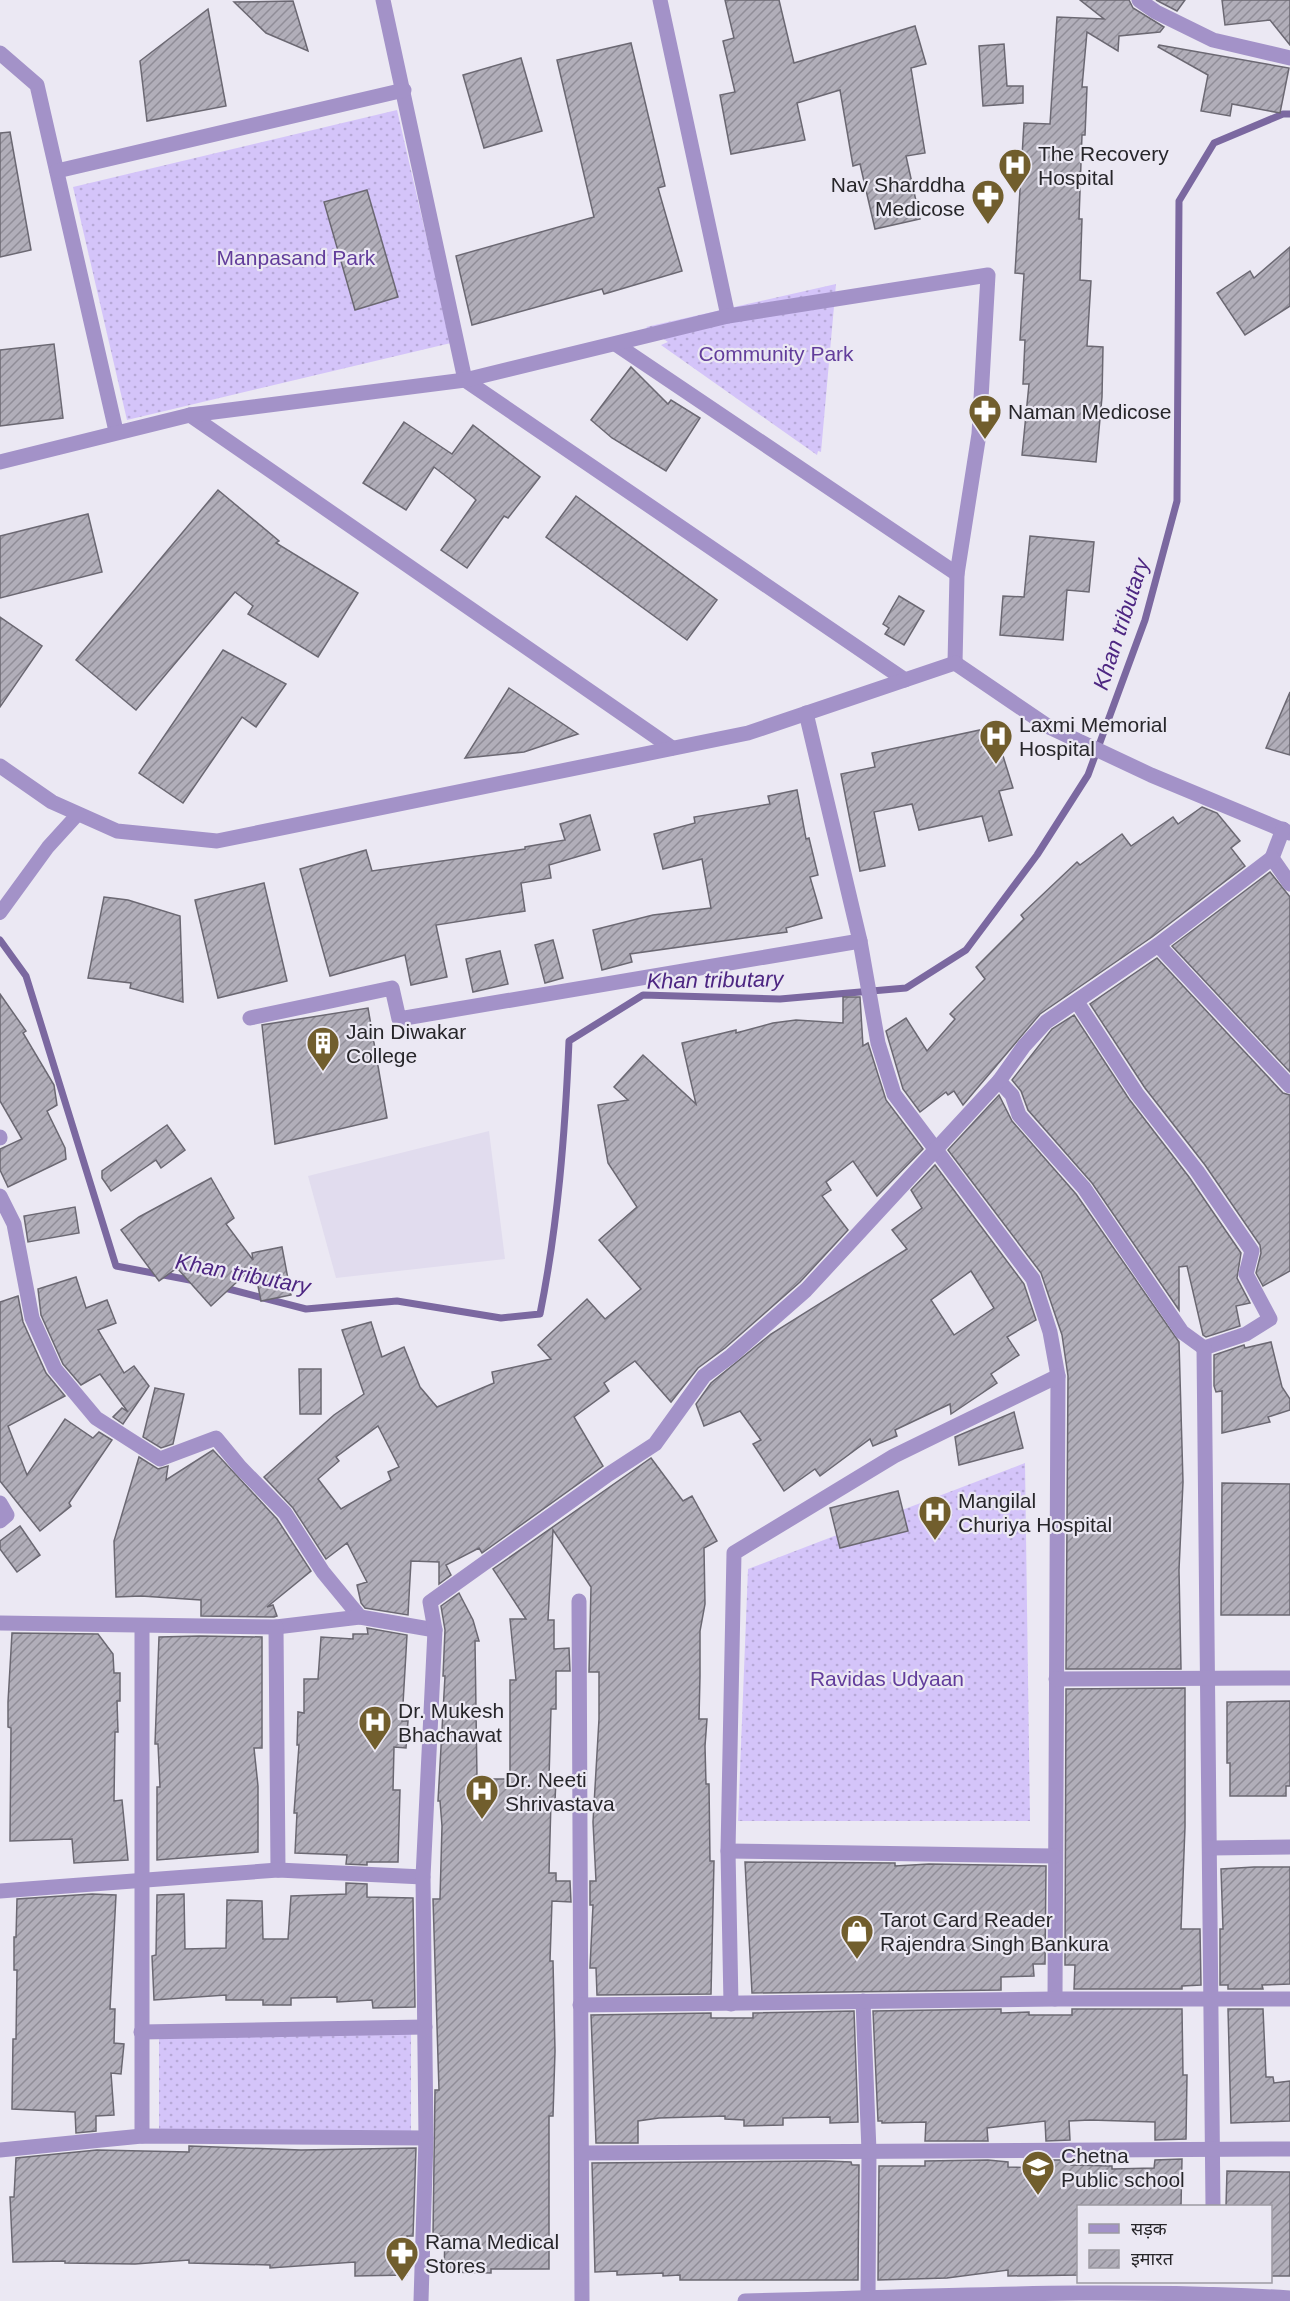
<svg xmlns="http://www.w3.org/2000/svg" width="1290" height="2301" viewBox="0 0 1290 2301" font-family="Helvetica,'Noto Sans Devanagari',sans-serif">
<defs>
<pattern id="grass-dots" width="8" height="8" patternUnits="userSpaceOnUse" patternTransform="scale(1.5)"><rect width="8" height="8" fill="#d4c4f9"/><path d="M2 2h.1M6 6h.1" fill="none" stroke="#b6a8d6" stroke-width="1.8" stroke-linecap="round"/></pattern>
<pattern id="building-hatch" width="6" height="6" patternUnits="userSpaceOnUse" patternTransform="scale(1.5)"><rect width="6" height="6" fill="#b1aeb9"/><path d="M-1 1l2-2M0 6l6-6M5 7l2-2" fill="none" stroke="#908d97"/></pattern>
</defs>
<rect width="100%" height="100%" fill="#ebe8f3"/>
<polygon fill="#e1dcee" points="489,1131 505,1259 336,1278 308,1176"/>
<g fill="url(#grass-dots)">
<polygon points="397,110 451,343 127,420 73,187"/>
<polygon points="836,284 821,452 818,451 817,455 661,345 668,342 646,327"/>
<polygon points="1025,1463 1030,1821 738,1821 748,1569"/>
<polygon points="159,2025 411,2030 411,2131 159,2129"/>
</g>
<g fill="none" stroke-linecap="round" stroke-linejoin="round">
<g stroke="#7b68a0" stroke-width="7">
<polyline points="0,940 26,976 116,1266 195,1281"/>
<path d="M221 1287 306 1309 397 1301 501 1318 540 1314C558 1224 565 1134 569 1041L643 995 780 999 906 988 966 950 1037 855 1088 775 1145 620 1177 501 1179 201 1214 143 1283 114H1290"/>
</g>
</g>
<g fill="url(#building-hatch)" stroke="#6b6872" stroke-width="1.5" fill-rule="evenodd">
<polygon points="725,0 779,0 794,63 915,26 926,64 911,68 925,153 906,156 920,219 875,229 860,164 853,166 840,90 797,103 805,140 731,154 720,95 735,92 723,41 734,38"/>
<polygon points="1080,0 1129,0 1133,8 1164,27 1160,32 1119,36 1118,51 1087,32 1082,87 1087,87 1085,135 1082,135 1079,219 1082,219 1080,280 1091,281 1087,346 1103,347 1102,397 1096,462 1022,455 1029,384 1023,384 1025,340 1020,340 1024,274 1015,273 1024,123 1050,124 1057,17 1104,19"/>
<polygon points="1156,0 1185,0 1177,11"/>
<polygon points="1222,0 1290,0 1290,45 1270,20 1225,25"/>
<polygon points="293,1 308,51 266,33 234,2"/>
<polygon points="208,9 226,106 147,121 140,61"/>
<polygon points="631,43 665,186 658,188 682,271 604,294 602,289 472,325 456,256 594,217 557,60"/>
<polygon points="1004,44 1007,86 1023,86 1023,103 983,106 979,46"/>
<polygon points="1159,45 1289,68 1280,113 1232,104 1230,116 1201,111 1208,75 1158,47"/>
<polygon points="521,58 542,131 484,148 463,75"/>
<polygon points="10,132 31,250 0,257 0,133"/>
<polygon points="367,190 398,297 355,310 324,202"/>
<polygon points="1290,247 1290,306 1245,335 1217,293 1250,271 1254,278"/>
<polygon points="54,344 63,418 0,426 0,350"/>
<polygon points="631,367 668,404 671,400 700,418 666,471 612,438 591,420"/>
<polygon points="404,422 452,454 473,425 540,477 508,518 504,516 467,568 441,550 476,500 473,497 434,467 406,510 363,483"/>
<polygon points="218,490 279,541 276,543 358,593 318,657 248,614 253,606 235,592 136,710 76,660"/>
<polygon points="576,496 717,600 687,640 546,537"/>
<polygon points="88,514 102,572 0,598 0,536"/>
<polygon points="1030,536 1094,542 1089,592 1067,590 1063,640 1000,635 1003,596 1024,597"/>
<polygon points="899,596 924,611 904,645 885,634 889,628 883,624"/>
<polygon points="0,617 42,646 0,707"/>
<polygon points="223,650 286,684 256,727 242,717 183,803 139,773"/>
<polygon points="509,688 578,734 524,752 465,758"/>
<polygon points="1290,692 1290,755 1266,748"/>
<polygon points="994,727 1013,788 999,791 1012,835 989,841 982,816 919,830 912,804 874,812 885,866 860,871 841,774 875,767 872,753"/>
<polygon points="797,790 806,839 809,838 818,875 810,877 822,918 786,928 787,932 630,954 632,962 602,970 593,930 653,915 711,908 702,859 663,869 654,834 695,823 694,817 770,804 768,796"/>
<polygon points="1202,807 1217,813 1240,841 1231,848 1245,866 1152,937 1040,1014 963,1105 954,1091 948,1095 946,1092 920,1112 903,1089 886,1031 906,1018 927,1051 955,1019 950,1014 985,979 976,967 1024,919 1021,915 1077,862 1080,865 1122,834 1131,846 1173,817 1178,824"/>
<polygon points="590,815 600,850 549,865 551,878 521,883 525,911 436,925 447,977 411,985 405,955 330,976 300,869 366,850 372,871 525,849 525,847 565,840 560,824"/>
<polygon points="1270,872 1290,897 1290,1072 1172,946"/>
<polygon points="264,883 287,981 218,998 195,900"/>
<polygon points="104,897 128,900 180,916 183,1002 130,988 131,983 88,978"/>
<polygon points="553,940 563,978 545,983 535,945"/>
<polygon points="500,951 508,984 473,992 466,959"/>
<polygon points="1157,958 1283,1093 1290,1095 1290,1271 1263,1286 1256,1273 1261,1253 1260,1245 1205,1165 1145,1088 1090,1004"/>
<polygon points="0,994 26,1031 23,1033 54,1085 57,1105 47,1111 65,1148 66,1159 8,1187 0,1170 0,1149 22,1139 0,1101"/>
<path d="M843 997H860L863 1046 868 1043 886 1100 923 1149 877 1196 853 1161 826 1182 831 1190 822 1196 848 1230 800 1282 725 1348 698 1368 671 1402 635 1361 604 1383 609 1391 574 1417 603 1466 482 1553 479 1548 446 1565 451 1575 439 1584V1562L411 1561 408 1615 365 1608 361 1603 357 1585 367 1582 347 1543 326 1559 293 1508 264 1477 334 1415 364 1394 342 1330 371 1322 382 1357 404 1347 420 1387 437 1407 494 1383 492 1372 551 1359 538 1345 587 1299 605 1319 641 1289 599 1240 637 1207 608 1163 598 1105 628 1100 614 1087 643 1055 696 1104 682 1043 736 1030V1033L773 1023 796 1020 843 1023ZM378 1426 399 1467 388 1472 391 1480 341 1509 318 1479 339 1461 336 1457Z"/>
<polygon points="368,1008 387,1118 275,1144 262,1025"/>
<polygon points="1074,1015 1129,1099 1189,1177 1241,1253 1237,1278 1250,1303 1236,1306 1240,1326 1206,1337 1203,1335 1187,1266 1179,1267 1179,1310 1092,1183 1028,1110 1021,1091 1012,1080 1052,1029"/>
<polygon points="999,1095 1012,1121 1076,1194 1179,1342 1183,1482 1179,1570 1181,1669 1066,1669 1068,1376 1062,1335 1041,1273 948,1150"/>
<polygon points="167,1125 185,1150 161,1168 156,1160 111,1191 102,1178 102,1171"/>
<path d="M935 1165 1024 1284 1036 1320 1007 1337 1019 1355 991 1374 997 1383 951 1414 950 1404 895 1430 897 1436 873 1446 870 1439 820 1476 815 1469 784 1491 753 1444 761 1440 740 1411 704 1426 696 1404 711 1383 771 1334 907 1249 892 1230 922 1208 911 1190ZM971 1271 994 1308 954 1335 931 1300Z"/>
<polygon points="211,1178 234,1218 226,1224 253,1260 252,1253 282,1247 291,1295 261,1301 254,1266 211,1306 177,1268 159,1281 121,1230 139,1217"/>
<polygon points="75,1207 79,1233 28,1242 24,1216"/>
<polygon points="76,1277 86,1308 107,1300 116,1323 98,1330 124,1373 134,1366 149,1386 123,1424 113,1417 122,1408 128,1412 100,1374 81,1385 63,1364 41,1315 38,1289"/>
<polygon points="18,1296 23,1322 46,1373 65,1396 8,1426 27,1475 65,1419 93,1438 99,1432 112,1440 69,1503 71,1506 40,1531 0,1481 0,1302"/>
<polygon points="1271,1342 1282,1387 1290,1399 1290,1410 1268,1417 1270,1422 1222,1433 1222,1391 1216,1392 1214,1386 1214,1355 1244,1345 1245,1348"/>
<polygon points="299,1369 321,1369 321,1414 300,1414"/>
<polygon points="155,1388 184,1394 173,1444 161,1448 143,1437"/>
<polygon points="1014,1412 1023,1448 959,1465 955,1437"/>
<polygon points="213,1450 277,1519 311,1571 267,1607 273,1605 277,1616 274,1617 201,1616 201,1600 141,1596 116,1597 114,1541 139,1457 158,1469 168,1466 166,1480"/>
<polygon points="651,1458 683,1501 692,1496 717,1541 704,1548 705,1604 700,1631 700,1676 699,1719 707,1719 705,1746 706,1784 709,1784 710,1861 714,1861 711,1994 597,1995 596,1968 590,1968 593,1905 590,1905 590,1881 596,1881 593,1822 599,1719 599,1672 589,1672 591,1587 553,1530 548,1620 554,1620 554,1649 569,1648 570,1671 556,1671 556,1709 551,1709 549,1778 556,1779 555,1801 551,1801 549,1873 556,1873 556,1881 570,1881 571,1902 552,1901 550,1961 553,1961 555,2051 553,2116 549,2116 549,2269 491,2269 491,2273 444,2272 445,2236 433,2236 435,2090 439,2090 433,1899 440,1899 442,1826 440,1801 438,1801 445,1676 443,1676 445,1630 441,1606 459,1593 473,1620 479,1641 475,1641 477,1779 510,1779 510,1680 516,1680 510,1619 526,1619 493,1569"/>
<polygon points="1222,1483 1290,1484 1290,1615 1221,1615"/>
<polygon points="898,1491 908,1531 840,1548 830,1508"/>
<polygon points="20,1526 40,1555 17,1572 0,1549 0,1541"/>
<polygon points="367,1628 407,1635 402,1721 408,1721 406,1748 394,1747 393,1790 400,1790 398,1862 367,1862 367,1865 346,1864 347,1855 295,1853 297,1813 294,1813 299,1745 297,1745 298,1712 304,1713 304,1679 318,1679 321,1637 353,1639 353,1634 368,1634"/>
<polygon points="12,1633 98,1634 113,1654 114,1673 120,1673 120,1701 117,1701 118,1732 115,1732 114,1801 122,1800 128,1860 74,1863 72,1839 10,1841 11,1728 8,1727 8,1702"/>
<polygon points="200,1636 262,1637 262,1748 254,1748 258,1786 258,1852 157,1860 157,1787 160,1787 158,1744 155,1744 159,1637"/>
<polygon points="1185,1688 1185,1827 1181,1929 1200,1929 1201,1985 1182,1986 1182,1989 1074,1989 1075,1965 1065,1965 1066,1689"/>
<polygon points="1290,1701 1290,1786 1286,1786 1286,1796 1230,1796 1230,1763 1227,1763 1227,1702"/>
<polygon points="745,1862 895,1863 895,1866 929,1864 1046,1866 1045,1964 1033,1964 1034,1976 1001,1977 1001,1990 752,1993"/>
<polygon points="1254,1867 1290,1867 1290,1984 1262,1985 1263,1989 1228,1989 1228,1985 1220,1985 1220,1929 1223,1929 1221,1869"/>
<polygon points="346,1883 367,1884 367,1897 413,1898 415,2007 373,2008 372,2000 337,2002 337,1997 291,1998 291,2005 263,2005 263,2000 226,2000 226,1995 154,2000 152,1956 156,1955 157,1895 184,1894 185,1949 226,1948 227,1900 262,1901 263,1939 288,1939 291,1896 346,1894"/>
<polygon points="92,1894 116,1895 110,2009 115,2009 114,2043 124,2044 121,2074 111,2073 114,2115 96,2116 96,2131 76,2133 75,2112 12,2109 13,2039 16,2039 17,1970 14,1970 14,1937 16,1937 17,1899"/>
<polygon points="1001,2009 1001,2013 1029,2012 1029,2015 1072,2015 1072,2009 1182,2009 1183,2075 1187,2075 1186,2139 1155,2140 1155,2122 1090,2120 1069,2121 1070,2140 1046,2141 1045,2121 987,2128 988,2141 925,2141 926,2122 882,2123 882,2121 878,2121 873,2011"/>
<polygon points="1228,2009 1263,2009 1266,2077 1273,2077 1274,2083 1290,2081 1290,2121 1231,2123"/>
<polygon points="854,2011 858,2122 830,2123 830,2117 783,2118 783,2125 744,2126 744,2120 725,2119 725,2116 659,2118 638,2121 638,2143 596,2143 591,2015 711,2013 711,2018 753,2018 753,2013"/>
<polygon points="189,2146 301,2150 416,2148 413,2236 407,2236 407,2275 355,2276 355,2262 270,2268 270,2265 189,2263 189,2260 135,2264 65,2263 65,2261 13,2262 10,2197 14,2197 16,2158 97,2150 189,2152"/>
<polygon points="1182,2159 1181,2206 1078,2206 1078,2275 1008,2276 1008,2270 947,2278 878,2280 879,2166 925,2166 925,2161 988,2160 1008,2162 1008,2167 1047,2168 1046,2160 1071,2160 1071,2165 1112,2166 1112,2169 1154,2168 1155,2160"/>
<polygon points="826,2161 851,2162 852,2165 859,2165 858,2280 680,2280 680,2275 663,2276 663,2273 617,2275 617,2271 595,2272 592,2163"/>
<polygon points="1227,2171 1290,2172 1290,2276 1270,2276 1270,2206 1226,2206"/>
</g>
<g fill="none" stroke-linecap="round" stroke-linejoin="round">
<polyline stroke="#a392c8" stroke-width="14" points="0,913 48,847 78,814"/>
<g stroke="#a392c8" stroke-width="15">
<polyline points="383,0 465,380 905,680"/>
<polyline points="660,0 728,316"/>
<polyline points="1139,0 1156,12 1213,40 1290,58"/>
<polyline points="0,53 37,85 116,431"/>
<polyline points="57,171 404,90"/>
<polyline points="617,345 957,574"/>
<polyline points="190,415 672,748"/>
<polyline points="0,462 190,415 465,380 728,316 988,275 979,434 957,574 955,663"/>
<polyline points="955,663 1049,727 1151,775 1290,833"/>
<polyline points="0,766 52,802 117,831 217,841 748,733 955,663"/>
<polyline points="1283,829 1272,858 1290,884"/>
<polyline points="860,941 878,1043 894,1094 1033,1279 1050,1332 1058,1376 1055,1999"/>
<polyline points="1158,945 1290,1086"/>
<polyline points="1077,1002 1137,1094 1197,1171 1252,1251 1246,1274 1270,1319 1246,1334 1204,1348"/>
<polyline points="250,1018 392,988 399,1019 860,941 806,713"/>
<polyline points="999,1081 1012,1095 1019,1115 1084,1188 1182,1332 1204,1348"/>
<polyline points="0,1137 0,1138"/>
<polyline points="0,1196 14,1224 32,1318 55,1369 96,1418 160,1459 216,1438 240,1467 285,1513 323,1572 360,1617"/>
<polyline points="1204,1348 1213,2206"/>
<polyline points="0,1503 7,1515 0,1521"/>
<polyline points="579,1601 582,2301"/>
<polyline points="0,1623 276,1627 360,1617 435,1630"/>
<polyline points="276,1627 278,1870"/>
<polyline points="1056,1679 1290,1678"/>
<polyline points="1210,1848 1290,1847"/>
<polyline points="728,1851 1054,1856"/>
<polyline points="0,1891 278,1870 423,1877"/>
<polyline points="863,2001 869,2151 868,2298"/>
<polyline points="731,2004 728,1851 734,1553 894,1456 1058,1376"/>
<polyline points="580,2005 1055,1999 1290,1999"/>
<polyline points="141,2032 425,2027"/>
<polyline points="142,2136 142,1626"/>
<polyline points="0,2150 142,2136 426,2138"/>
<polyline points="582,2153 1290,2149"/>
<polyline points="421,2301 426,2138 423,1877 435,1630 430,1602 609,1474 655,1444 704,1376 731,1356 806,1290 999,1081 1024,1046 1046,1022 1158,945 1272,858"/>
<path d="M745 2301C927 2297 1109 2287 1290 2298"/>
</g>
</g>
<defs>
<symbol id="hospital-pin" viewBox="-11 -11 22 30"><path d="M0 17L-7.5 6A9.5 9.5 0 1 1 7.5 6Z" fill="#715e2d" stroke="#ebe8f3"/><path d="M-5-5h3v3.5h4V-5h3V5h-3V1.5h-4V5h-3Z" fill="#fff"/></symbol>
<symbol id="pharmacy-pin" viewBox="-11 -11 22 30"><path d="M0 17L-7.5 6A9.5 9.5 0 1 1 7.5 6Z" fill="#715e2d" stroke="#ebe8f3"/><path d="M-2-6h4v4h4v4h-4v4h-4v-4h-4v-4h4Z" fill="#fff"/></symbol>
<symbol id="building-pin" viewBox="-11 -11 22 30"><path d="M0 17L-7.5 6A9.5 9.5 0 1 1 7.5 6Z" fill="#715e2d" stroke="#ebe8f3"/><path d="M-4-6H4V6H1V3H-1V6H-4ZM-2.5-4.3h1.7v1.8h-1.7ZM.8-4.3h1.7v1.8H.8ZM-2.5-1h1.7V.8h-1.7ZM.8-1h1.7V.8H.8Z" fill="#fff"/></symbol>
<symbol id="shop-pin" viewBox="-11 -11 22 30"><path d="M0 17L-7.5 6A9.5 9.5 0 1 1 7.5 6Z" fill="#715e2d" stroke="#ebe8f3"/><path d="M-5-2.5h2.3a2.7 3.5 0 0 1 5.4 0H5L5.5 6h-11ZM-1.5-2.5h3a1.5 2.3 0 0 0-3 0Z" fill="#fff"/></symbol>
<symbol id="school-pin" viewBox="-11 -11 22 30"><path d="M0 17L-7.5 6A9.5 9.5 0 1 1 7.5 6Z" fill="#715e2d" stroke="#ebe8f3"/><path d="M0-5L7-2L0 1L-7-2ZM-4 1L0 2.5L4 1V4Q0 6-4 4Z" fill="#fff"/></symbol>
</defs>
<g fill-rule="evenodd">
<use href="#hospital-pin" x="996" y="146" width="38" height="52"/>
<use href="#pharmacy-pin" x="969" y="177" width="38" height="52"/>
<use href="#pharmacy-pin" x="966" y="392" width="38" height="52"/>
<use href="#hospital-pin" x="977" y="717" width="38" height="52"/>
<use href="#building-pin" x="304" y="1024" width="38" height="52"/>
<use href="#hospital-pin" x="916" y="1493" width="38" height="52"/>
<use href="#hospital-pin" x="356" y="1703" width="38" height="52"/>
<use href="#hospital-pin" x="463" y="1772" width="38" height="52"/>
<use href="#shop-pin" x="838" y="1912" width="38" height="52"/>
<use href="#school-pin" x="1019" y="2148" width="38" height="52"/>
<use href="#pharmacy-pin" x="383" y="2234" width="38" height="52"/>
</g>
<g text-anchor="middle" dominant-baseline="central" stroke-width="4.5" stroke-linejoin="round" paint-order="stroke">
<g font-size="21" fill="#27262a" stroke="#ebe8f3" text-anchor="start">
<text x="1038" y="153">The Recovery<tspan x="1038" dy="24">Hospital</tspan></text>
<text x="965" y="184" text-anchor="end">Nav Sharddha<tspan x="965" dy="24">Medicose</tspan></text>
<text x="1008" y="411">Naman Medicose</text>
<text x="1019" y="724">Laxmi Memorial<tspan x="1019" dy="24">Hospital</tspan></text>
<text x="346" y="1031">Jain Diwakar<tspan x="346" dy="24">College</tspan></text>
<text x="958" y="1500">Mangilal<tspan x="958" dy="24">Churiya Hospital</tspan></text>
<text x="398" y="1710">Dr. Mukesh<tspan x="398" dy="24">Bhachawat</tspan></text>
<text x="505" y="1779">Dr. Neeti<tspan x="505" dy="24">Shrivastava</tspan></text>
<text x="880" y="1919">Tarot Card Reader<tspan x="880" dy="24">Rajendra Singh Bankura</tspan></text>
<text x="1061" y="2155">Chetna<tspan x="1061" dy="24">Public school</tspan></text>
<text x="425" y="2241">Rama Medical<tspan x="425" dy="24">Stores</tspan></text>
</g>
<g font-size="21" fill="#623d9b" stroke="#ebe8f3">
<text x="296" y="257">Manpasand Park</text>
<text x="776" y="353">Community Park</text>
<text x="887" y="1678">Ravidas Udyaan</text>
</g>
<g font-size="22" font-style="italic" fill="#4d2682" stroke="#ebe8f3">
<text transform="translate(1121 624) rotate(-72)">Khan tributary</text>
<text transform="translate(715 980) rotate(-1)">Khan tributary</text>
<text transform="translate(243 1274) rotate(11)">Khan tributary</text>
</g>
</g>
<rect x="1077" y="2205" width="195" height="78" fill="#ebe8f3" stroke="#9d9aa3" stroke-width="1.5"/>
<rect x="1089" y="2224" width="30" height="9" fill="#a392c8" stroke="#9d9aa3" stroke-width="1.5"/>
<text x="1131" y="2235" font-size="18" fill="#27262a">सड़क</text>
<rect x="1089" y="2250" width="30" height="18" fill="url(#building-hatch)" stroke="#9d9aa3" stroke-width="1.5"/>
<text x="1131" y="2265" font-size="18" fill="#27262a">इमारत</text>
</svg>
